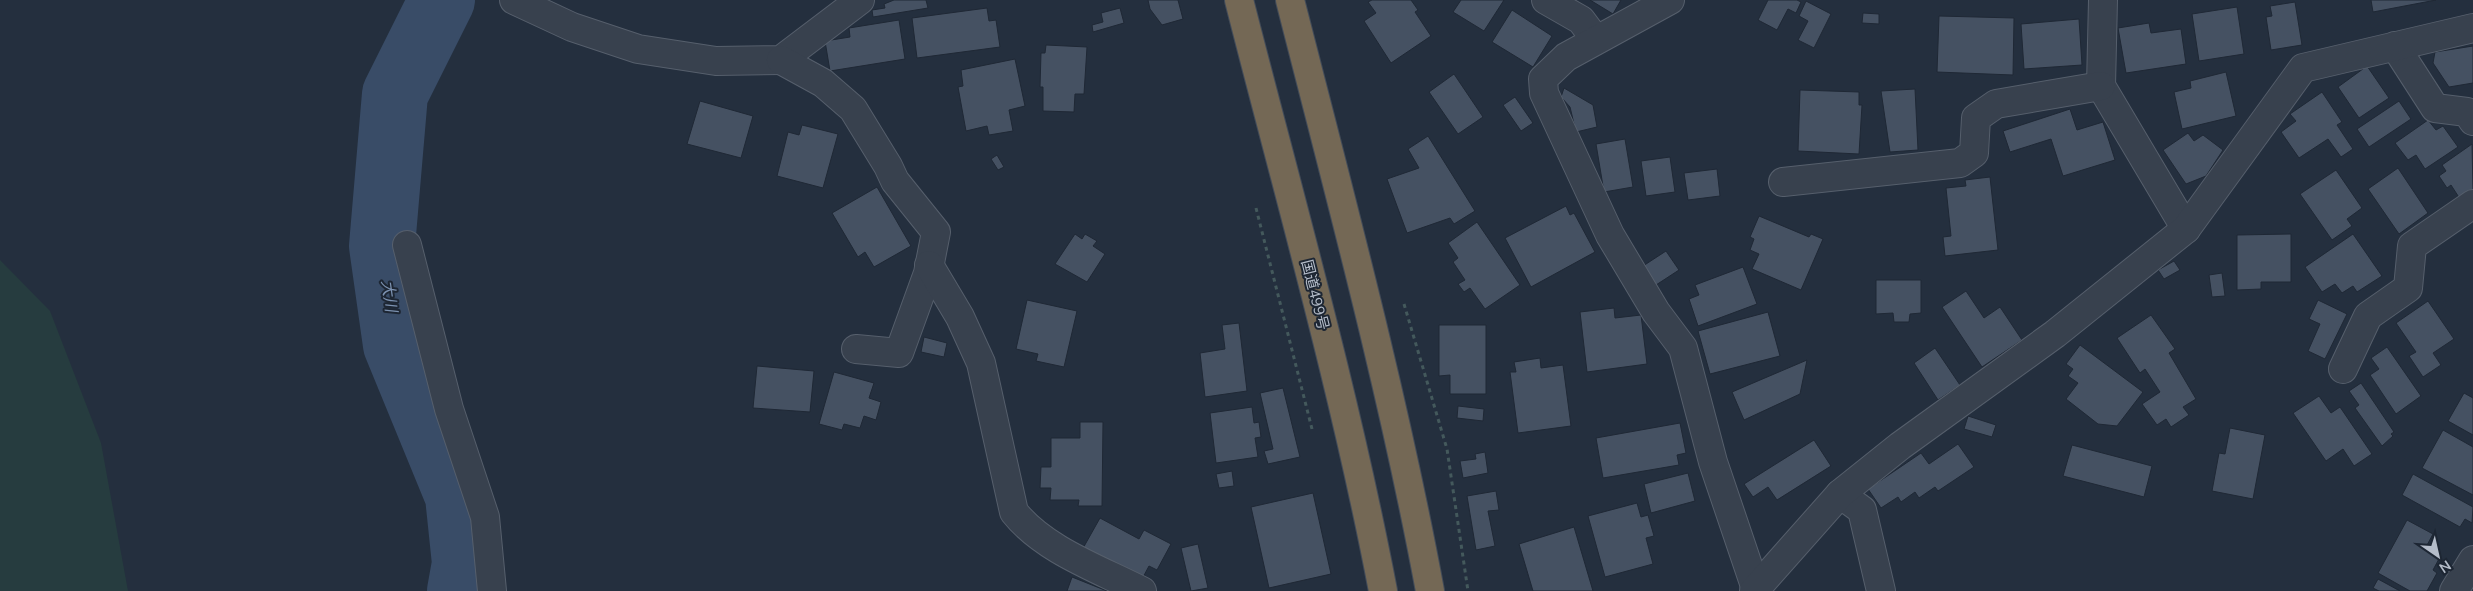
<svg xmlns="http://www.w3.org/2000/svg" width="2473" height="591" viewBox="0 0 2473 591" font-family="'Nunito Sans','Noto Sans JP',sans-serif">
<rect width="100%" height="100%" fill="#242f3e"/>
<polygon fill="#263c3f" points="0,260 50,311 101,443 128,591 0,591"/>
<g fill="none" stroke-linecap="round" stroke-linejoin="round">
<polyline stroke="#394c67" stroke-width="66" points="442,0 395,94 382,246 396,345 458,496 465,563 460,591"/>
</g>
<g fill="#455162" stroke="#1f2835">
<polygon points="894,0 926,0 928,8 873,17 872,10 885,8 884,4"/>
<polygon points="1148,0 1178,0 1183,19 1162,25 1150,9"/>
<polygon points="1372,0 1411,0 1418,10 1415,12 1431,36 1391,63 1364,21 1376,13 1368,2"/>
<polygon points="1461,0 1504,0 1484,31 1453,12"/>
<polygon points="1590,0 1621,0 1613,14"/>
<polygon points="1768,0 1797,0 1801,2 1796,13 1788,9 1777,30 1758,20"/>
<polygon points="2371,0 2436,0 2373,12"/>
<polygon points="1806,1 1831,14 1814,48 1798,40 1808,21 1799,16"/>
<polygon points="2295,2 2302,45 2271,50 2266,17 2272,16 2270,6"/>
<polygon points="2237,7 2244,54 2199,61 2192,14"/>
<polygon points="987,8 989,21 996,20 1000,47 917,58 912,18"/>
<polygon points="1120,8 1124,23 1093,32 1092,25 1103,22 1101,13"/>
<polygon points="1512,10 1552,36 1533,67 1492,42"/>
<polygon points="1863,13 1879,14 1879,24 1862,23"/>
<polygon points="1939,16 2014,18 2013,75 1937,72"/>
<polygon points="2079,19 2082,65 2024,69 2021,24"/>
<polygon points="899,20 905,59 830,71 825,41 850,37 849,28"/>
<polygon points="2149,23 2151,33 2181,29 2186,64 2126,73 2118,28"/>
<polygon points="1046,45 1087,47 1084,94 1075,94 1074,112 1043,111 1043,87 1040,87 1041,53 1045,53"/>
<polygon points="2473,46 2473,83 2449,87 2433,63 2435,52"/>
<polygon points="1015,59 1025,106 1009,110 1013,131 989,135 987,126 966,131 958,87 963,86 961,70"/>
<polygon points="2367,66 2389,98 2359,118 2338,87"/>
<polygon points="2226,72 2236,116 2182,129 2174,92 2191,88 2190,81"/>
<polygon points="1454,74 1483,117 1458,134 1429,92"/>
<polygon points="1564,88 1593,105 1597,127 1576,132 1570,107 1561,97"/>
<polygon points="1915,89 1918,150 1890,152 1881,91"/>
<polygon points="1800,90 1859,92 1859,105 1862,105 1859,154 1798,151"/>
<polygon points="2322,92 2342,122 2337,125 2353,149 2341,157 2328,139 2299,158 2281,132 2296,121 2290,114"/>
<polygon points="1515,97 1533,123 1521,131 1503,105"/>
<polygon points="700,101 753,116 741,158 687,144"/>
<polygon points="2399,101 2411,119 2369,147 2357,129"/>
<polygon points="2070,109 2077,130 2103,122 2115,160 2063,176 2051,139 2010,152 2003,131"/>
<polygon points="2428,120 2436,130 2443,126 2458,147 2425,169 2416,155 2408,160 2395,143"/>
<polygon points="802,125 838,134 823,188 777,176 788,132 799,135"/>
<polygon points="2188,133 2194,141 2203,135 2223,150 2206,176 2186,184 2163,150"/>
<polygon points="1428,136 1475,211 1454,224 1450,218 1407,233 1387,179 1419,168 1408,149"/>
<polygon points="1625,139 1633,187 1604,192 1596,144"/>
<polygon points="2472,144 2473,190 2460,199 2451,185 2447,188 2439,176 2446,171 2442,165"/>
<polygon points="997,155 1004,167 998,170 991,159"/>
<polygon points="1670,157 1675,192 1646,196 1641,161"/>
<polygon points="2398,168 2428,213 2399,234 2368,189"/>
<polygon points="1717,169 1720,196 1688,200 1684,173"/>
<polygon points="2336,170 2362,208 2347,219 2352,226 2332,240 2300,194"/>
<polygon points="1990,177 1998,250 1945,256 1943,237 1951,236 1946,188 1966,186 1965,180"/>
<polygon points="877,187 911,246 874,267 865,252 858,257 832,213"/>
<polygon points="1566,206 1570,215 1574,213 1595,252 1531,287 1505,238"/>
<polygon points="1759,216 1809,237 1811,234 1823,239 1801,290 1752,269 1759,254 1750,250 1754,239 1750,237"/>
<polygon points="1477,222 1520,285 1485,309 1470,288 1464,292 1458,284 1465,280 1453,262 1458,258 1448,243"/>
<polygon points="1075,234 1082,239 1085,234 1097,241 1093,246 1105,254 1087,282 1055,264"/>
<polygon points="2291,234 2291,282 2261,282 2261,289 2237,290 2237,235"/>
<polygon points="2353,234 2382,276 2357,292 2353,286 2342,293 2335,284 2322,292 2305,267"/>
<polygon points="1666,251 1679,270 1656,285 1643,266"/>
<polygon points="2174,261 2180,270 2164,279 2158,270"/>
<polygon points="1743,267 1757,304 1698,326 1689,299 1699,295 1695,285"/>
<polygon points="2222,273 2225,296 2212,297 2209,275"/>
<polygon points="1876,280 1921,280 1921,313 1910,314 1909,322 1894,322 1893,313 1876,314"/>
<polygon points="1966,291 1984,318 2000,307 2022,340 1982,367 1942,307"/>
<polygon points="1027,300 1077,311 1064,367 1036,361 1038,354 1016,349"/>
<polygon points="2318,300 2347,314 2325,359 2308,351 2320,324 2309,319"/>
<polygon points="2428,301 2454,339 2433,353 2441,365 2423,377 2409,356 2416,352 2396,323"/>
<polygon points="1614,308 1615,318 1641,315 1647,364 1587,372 1580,312"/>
<polygon points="1768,312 1780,356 1710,374 1698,331"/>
<polygon points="2151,315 2175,349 2169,353 2196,399 2183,407 2189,415 2171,427 2166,419 2157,425 2142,404 2160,392 2145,369 2140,373 2117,338"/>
<polygon points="1239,323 1247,391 1205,397 1200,353 1225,349 1222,325"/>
<polygon points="1439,325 1486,325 1486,394 1450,394 1450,375 1439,376"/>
<polygon points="924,337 947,343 944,357 921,352"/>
<polygon points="2080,345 2143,392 2117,426 2098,424 2066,399 2078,383 2068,376 2073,369 2066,364"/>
<polygon points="2387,347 2421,396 2396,414 2370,375 2379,369 2371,358"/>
<polygon points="1935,348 1960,385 1938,400 1914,363"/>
<polygon points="1540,358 1541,368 1563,365 1571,426 1518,433 1510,372 1516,372 1514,362"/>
<polygon points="1807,360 1800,394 1744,420 1732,392"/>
<polygon points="757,366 814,371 810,412 753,408"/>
<polygon points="834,372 874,383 869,398 881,402 876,420 864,416 860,428 844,424 842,430 819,424"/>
<polygon points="2361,383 2394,432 2391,434 2393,436 2382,446 2355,408 2359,405 2349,391"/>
<polygon points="1283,388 1300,457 1268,464 1264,451 1273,449 1260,393"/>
<polygon points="2464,393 2473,398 2473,435 2448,421"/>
<polygon points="2319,396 2331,413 2340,407 2372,454 2354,466 2343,449 2326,461 2293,413"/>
<polygon points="1458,406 1484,409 1483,421 1457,418"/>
<polygon points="1252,407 1254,423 1259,422 1261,437 1255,438 1258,457 1216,463 1210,413"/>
<polygon points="1968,416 1996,425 1992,437 1964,429"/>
<polygon points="1080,422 1103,422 1102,506 1078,506 1079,500 1050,500 1051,488 1040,488 1041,467 1051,467 1051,438 1080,438"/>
<polygon points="1680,423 1686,453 1677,455 1679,465 1603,478 1596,438"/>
<polygon points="2230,428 2265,435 2253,499 2212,491 2219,453 2225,454"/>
<polygon points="2443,430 2473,447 2473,495 2422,468"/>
<polygon points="1814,440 1831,466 1777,500 1768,487 1753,497 1744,484"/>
<polygon points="1958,444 1974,467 1938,491 1935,487 1919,498 1915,492 1901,502 1898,497 1881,508 1868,489 1921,453 1929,464"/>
<polygon points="2072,445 2152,466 2144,497 2063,476"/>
<polygon points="1485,452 1488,473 1463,478 1460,461 1476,459 1475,454"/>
<polygon points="1232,471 1234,486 1219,488 1216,474"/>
<polygon points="1688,473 1695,501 1651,513 1644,484"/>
<polygon points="2413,474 2473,507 2472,523 2465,519 2460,527 2402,495"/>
<polygon points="1496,491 1499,510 1488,511 1495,546 1476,550 1467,496"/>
<polygon points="1313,493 1331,574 1269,588 1251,507"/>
<polygon points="1637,503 1641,517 1648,515 1654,536 1646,538 1653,564 1605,577 1588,516"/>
<polygon points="1100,518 1139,539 1144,530 1171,544 1157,570 1149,566 1141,581 1082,550"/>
<polygon points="2407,520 2433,534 2425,549 2440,557 2433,570 2437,573 2427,591 2410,591 2378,573"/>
<polygon points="1574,527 1593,591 1533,591 1519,544"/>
<polygon points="1198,544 1208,588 1191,591 1181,548"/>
<polygon points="1072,577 1107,591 1067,591"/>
<polygon points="2378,579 2400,591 2379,591 2373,588"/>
</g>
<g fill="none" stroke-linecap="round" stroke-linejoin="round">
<defs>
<g id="street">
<polyline points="514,0 572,27 638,49 716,61 781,60 860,0"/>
<polyline points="1546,0 1581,20 1596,40"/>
<polyline points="1670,0 1566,57 1543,79 1544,93 1610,235 1656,312 1683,348 1713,462 1756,589"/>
<polyline points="2103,0 2101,86 2186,229"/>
<polyline points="2395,46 2435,108 2467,112 2473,121"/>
<polyline points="781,60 823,83 853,109 888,166 895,181 936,232 928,273 899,353 856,349"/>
<polyline points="1783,182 1960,163 1974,153 1976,118 1996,104 2101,86"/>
<polyline points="407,245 449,409 485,517 492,591"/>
<path d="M929 265 960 317 981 363 1014 512C1044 550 1099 569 1142 591"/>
<polyline points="2343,369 2368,316 2408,288 2412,246 2473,204"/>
<polyline points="1840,494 1862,510 1881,591"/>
<polyline points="1754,591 1840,494 1900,446 2055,334 2186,229 2303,68 2473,28"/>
<polyline points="2454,591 2473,560"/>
</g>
<g id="highway">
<path d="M1239 0C1289 196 1345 392 1383 591"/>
<path d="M1290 0C1340 196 1393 392 1430 591"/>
</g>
</defs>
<use href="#street" stroke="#565f6c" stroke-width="30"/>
<use href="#highway" stroke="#434c59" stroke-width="30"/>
<g stroke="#44595c" stroke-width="3" stroke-dasharray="4 4" stroke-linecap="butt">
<polyline points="1256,208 1312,429"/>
<polyline points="1404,304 1447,449 1468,591"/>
</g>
<use href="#street" stroke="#38414e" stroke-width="28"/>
<use href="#highway" stroke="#746855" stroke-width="28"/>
</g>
<g text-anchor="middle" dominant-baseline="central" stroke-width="4" stroke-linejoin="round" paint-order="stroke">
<g font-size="15" fill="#b4bcc9" stroke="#1d2633">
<text transform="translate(1315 295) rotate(76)">国道499号</text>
</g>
<g font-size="16" font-style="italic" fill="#7c92b1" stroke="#1d2633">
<text transform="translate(389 296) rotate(82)">大川</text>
</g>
</g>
<g transform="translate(2438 556) rotate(146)" stroke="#1d2633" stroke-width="4" paint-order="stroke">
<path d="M0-4L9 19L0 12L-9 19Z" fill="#b4bcc9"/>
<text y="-8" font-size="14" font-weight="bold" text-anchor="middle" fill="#b4bcc9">N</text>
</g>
</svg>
